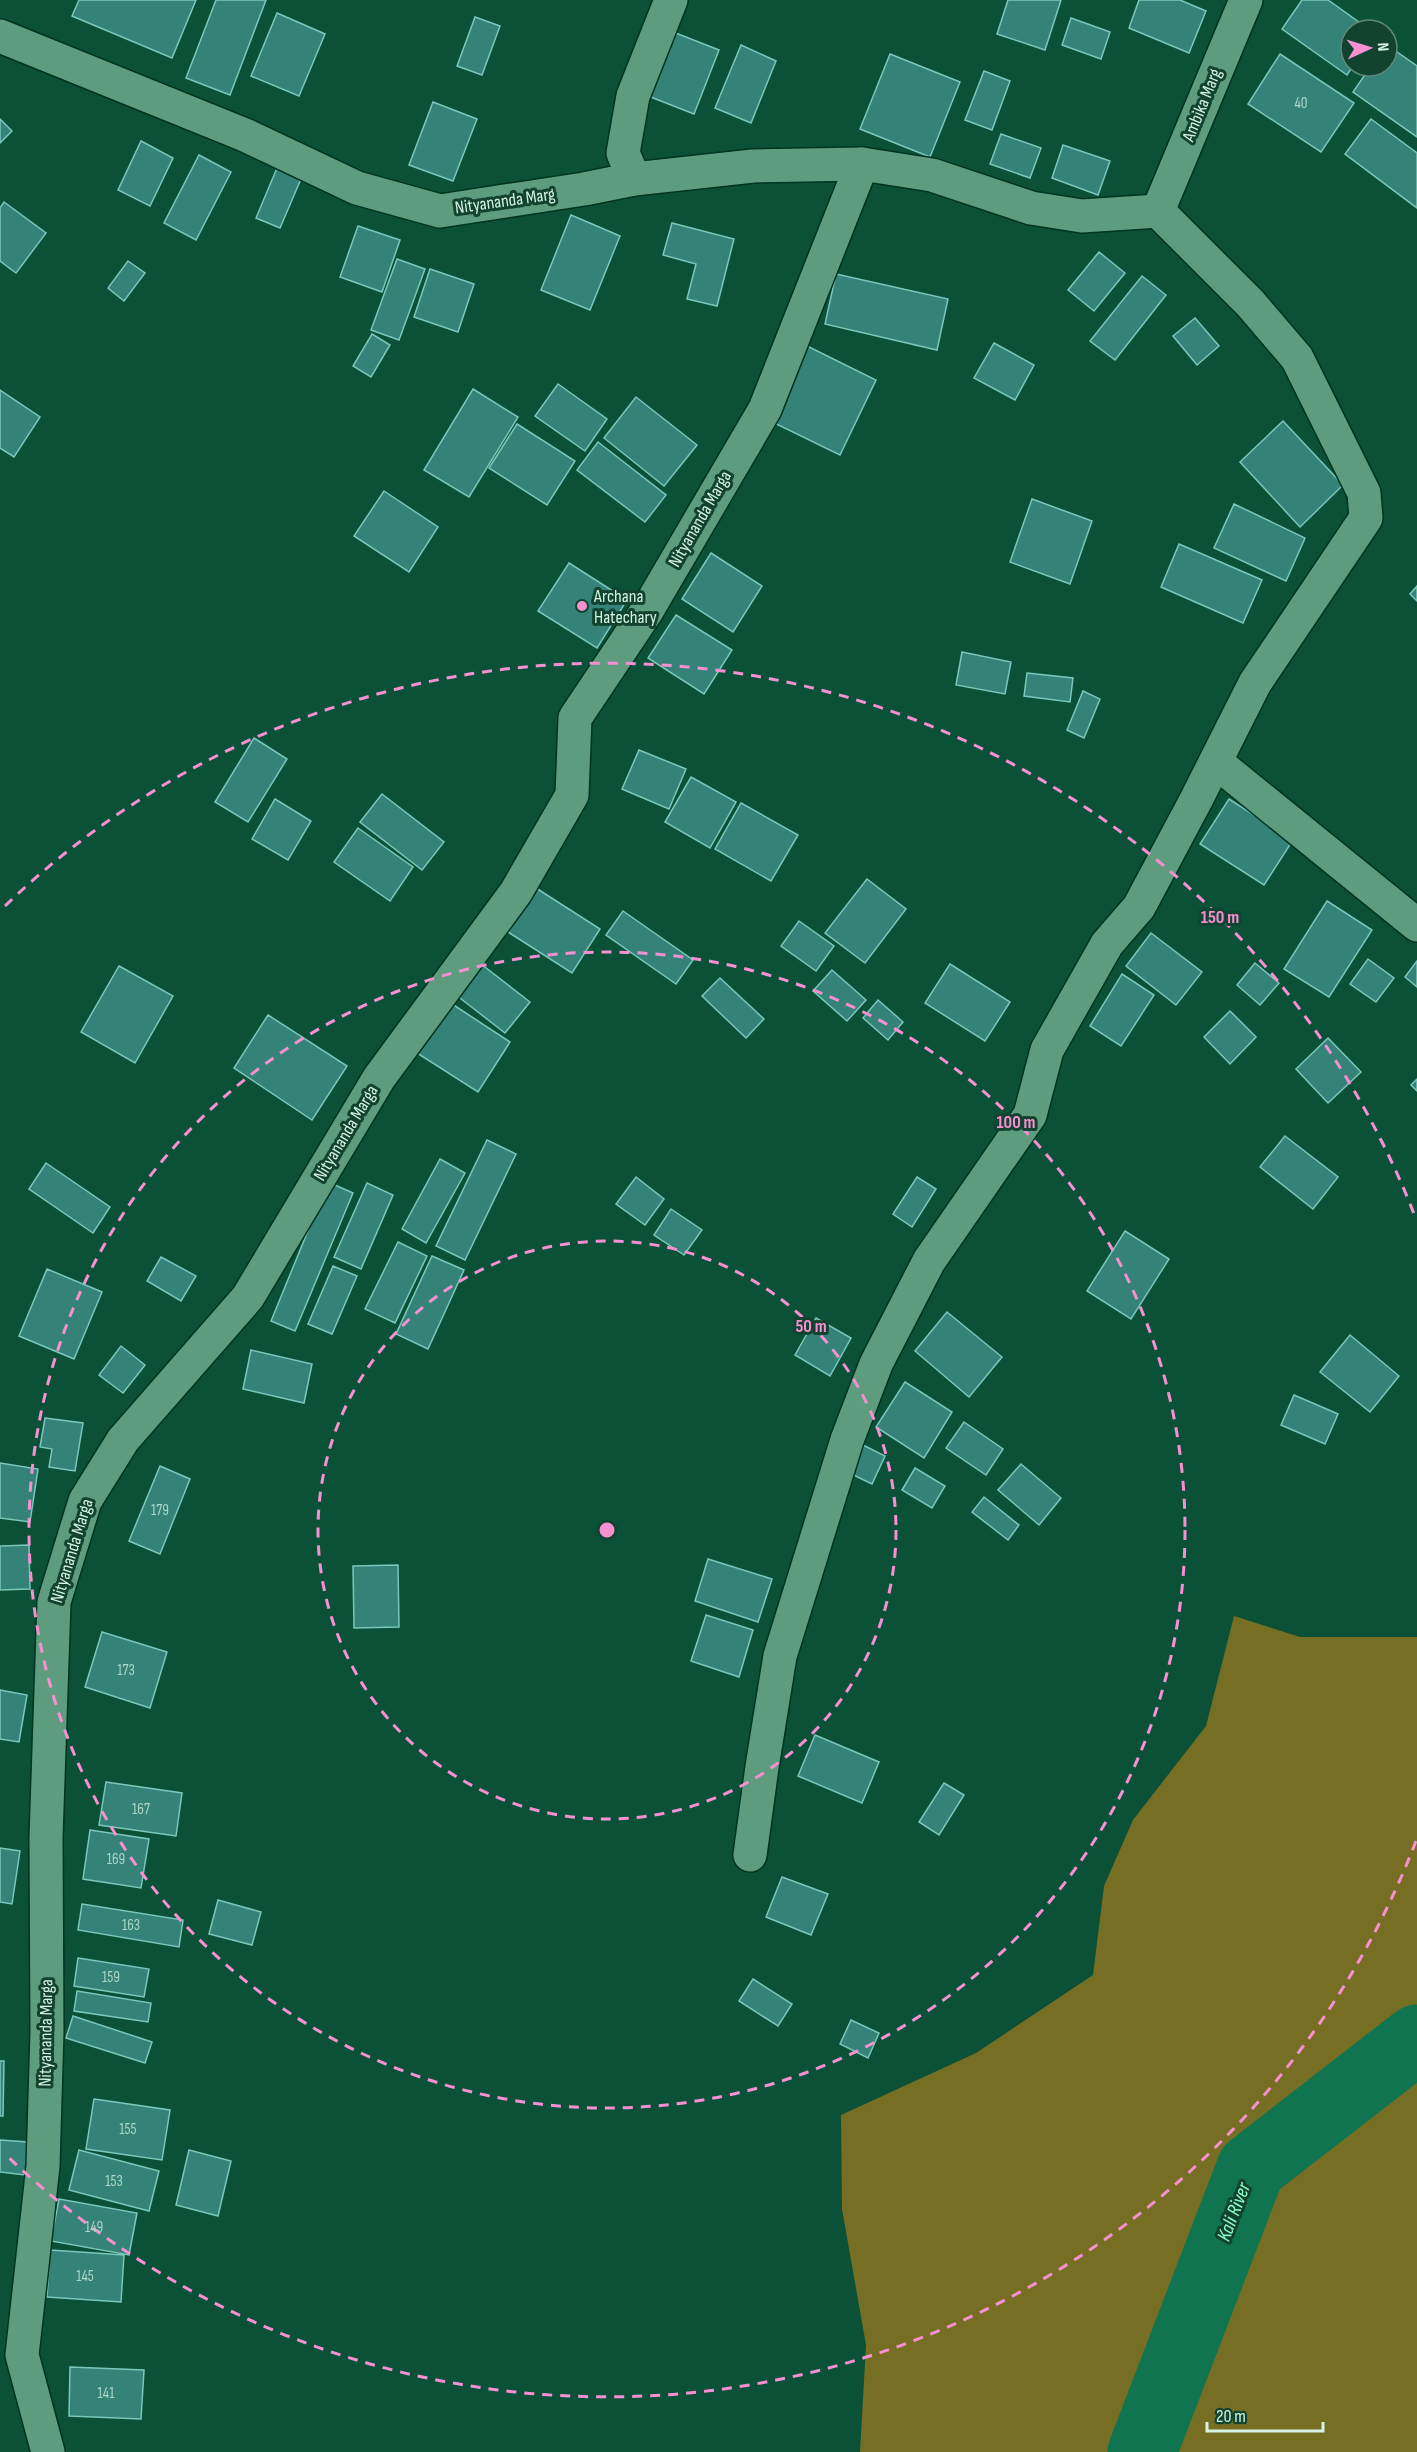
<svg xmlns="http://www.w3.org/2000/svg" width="1417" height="2452" viewBox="0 0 1417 2452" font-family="'Sofia Sans Condensed',sans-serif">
<rect width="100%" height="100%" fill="#0a5137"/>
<polygon fill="#766e22" points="1234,1616 1300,1637 1417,1637 1417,2452 860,2452 866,2345 842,2209 841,2115 976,2053 1093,1975 1104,1886 1133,1820 1206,1726"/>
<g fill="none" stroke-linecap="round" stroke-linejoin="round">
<polyline stroke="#117451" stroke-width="69" points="1142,2452 1251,2168 1417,2039"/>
</g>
<g fill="#348278" stroke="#7ac7bb" stroke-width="1.5">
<polygon points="79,0 196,0 172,58 72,16"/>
<polygon points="216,0 266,0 230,95 186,78"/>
<polygon points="1008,0 1061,0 1045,50 997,34"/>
<polygon points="1139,0 1180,0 1206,11 1189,53 1129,28"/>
<polygon points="1302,0 1328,0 1370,30 1351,30 1351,66 1353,66 1347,75 1282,29"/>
<polygon points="277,13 325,34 299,96 251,76"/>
<polygon points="475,17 500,26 482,75 457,66"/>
<polygon points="1071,18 1110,32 1101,59 1062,45"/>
<polygon points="668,30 719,50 694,114 643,94"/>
<polygon points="741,45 776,61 751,123 715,108"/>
<polygon points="1387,45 1417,66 1417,137 1353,92 1371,66 1387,66"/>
<polygon points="890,54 960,82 930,157 860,129"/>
<polygon points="1280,54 1354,103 1321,152 1248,104"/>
<polygon points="984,71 1010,81 992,130 965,120"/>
<polygon points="433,102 477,119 453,181 409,165"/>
<polygon points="0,119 12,131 0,143"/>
<polygon points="1371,119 1417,153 1417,208 1345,154"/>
<polygon points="1001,134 1041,148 1030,178 990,164"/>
<polygon points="141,141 173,158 150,206 118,190"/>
<polygon points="1063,145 1110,161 1098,195 1052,178"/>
<polygon points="199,155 231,172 196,240 164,223"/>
<polygon points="277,168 301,179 280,228 256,218"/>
<polygon points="4,202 46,233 16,273 0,261 0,208"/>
<polygon points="571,215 620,236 590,310 541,290"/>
<polygon points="672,223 734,239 717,306 687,299 696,264 663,255"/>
<polygon points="358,226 400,240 382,292 340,277"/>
<polygon points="1099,252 1125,273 1094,311 1068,290"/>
<polygon points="397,259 425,269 399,340 371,330"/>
<polygon points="128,261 145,273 124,301 108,288"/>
<polygon points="430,269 474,284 458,332 414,317"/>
<polygon points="836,274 948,299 937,350 825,324"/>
<polygon points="1142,276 1166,295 1115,360 1090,341"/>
<polygon points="1195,318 1219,346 1197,365 1173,336"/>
<polygon points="372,334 390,345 371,377 353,366"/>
<polygon points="994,343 1034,365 1015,400 974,378"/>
<polygon points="803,344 876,380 840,455 766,419"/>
<polygon points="558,384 607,419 585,451 535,416"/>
<polygon points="473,389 518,417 469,497 424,470"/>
<polygon points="0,390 40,417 14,457 0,448"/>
<polygon points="636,397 697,445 664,486 604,438"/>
<polygon points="1283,421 1343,485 1300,527 1240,462"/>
<polygon points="517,424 575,461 547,505 489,468"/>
<polygon points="598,442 666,495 645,522 577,470"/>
<polygon points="384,491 438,527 409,572 354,536"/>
<polygon points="1032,499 1092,521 1070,584 1010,562"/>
<polygon points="1234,504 1305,538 1286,581 1214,548"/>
<polygon points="1179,544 1262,580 1243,623 1161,587"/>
<polygon points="711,553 762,586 733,632 682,599"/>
<polygon points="569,563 627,600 597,648 538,611"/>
<polygon points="1417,586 1417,601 1410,594"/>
<polygon points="676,615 732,650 704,694 648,658"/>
<polygon points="962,652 1011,662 1005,694 956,685"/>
<polygon points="1027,673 1073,678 1070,702 1024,696"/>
<polygon points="1083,691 1100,699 1084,738 1067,730"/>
<polygon points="254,738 287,759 248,822 215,802"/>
<polygon points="639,750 686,769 669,809 622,789"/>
<polygon points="691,777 736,802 710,848 665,822"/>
<polygon points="382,794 444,842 422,870 360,822"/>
<polygon points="275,799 311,821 288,860 252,839"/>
<polygon points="1229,799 1293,840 1264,885 1200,844"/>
<polygon points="741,803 798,835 771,881 715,849"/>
<polygon points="358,828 413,867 390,901 334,862"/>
<polygon points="867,879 906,909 865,963 825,933"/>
<polygon points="536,888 600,929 572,973 508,932"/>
<polygon points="1327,901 1372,930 1329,997 1284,969"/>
<polygon points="623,911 693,960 676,984 606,935"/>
<polygon points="799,921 834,946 816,971 781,946"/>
<polygon points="1151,933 1202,972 1176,1005 1126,966"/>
<polygon points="1368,959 1394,978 1376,1002 1350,984"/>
<polygon points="1417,961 1417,987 1405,977"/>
<polygon points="1255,963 1279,983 1260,1005 1237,985"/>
<polygon points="481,964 530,1002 505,1033 456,995"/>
<polygon points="950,964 1010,1002 985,1041 925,1003"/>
<polygon points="119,966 173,996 135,1063 81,1032"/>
<polygon points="832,970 866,1000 847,1021 813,991"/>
<polygon points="1122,974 1154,995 1121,1046 1090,1026"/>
<polygon points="720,978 764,1019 746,1038 702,996"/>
<polygon points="878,1000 903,1022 888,1040 863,1018"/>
<polygon points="449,1002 510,1042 478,1092 417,1053"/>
<polygon points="1230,1011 1256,1037 1230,1064 1204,1037"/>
<polygon points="268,1015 347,1066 312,1120 234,1068"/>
<polygon points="1328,1038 1361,1072 1328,1103 1296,1069"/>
<polygon points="1417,1079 1417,1091 1411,1085"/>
<polygon points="1285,1136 1338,1177 1313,1209 1260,1167"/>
<polygon points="487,1140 516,1154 465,1260 436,1246"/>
<polygon points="440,1159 465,1173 426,1243 402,1229"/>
<polygon points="46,1163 110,1207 93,1233 29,1189"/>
<polygon points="636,1177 664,1199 645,1225 616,1204"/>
<polygon points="917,1177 936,1189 912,1227 893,1214"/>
<polygon points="328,1182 353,1193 295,1331 271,1321"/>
<polygon points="367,1183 393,1195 361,1269 334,1257"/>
<polygon points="671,1209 702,1230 684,1255 654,1235"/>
<polygon points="1125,1231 1169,1259 1131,1319 1087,1291"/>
<polygon points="398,1242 427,1256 395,1323 365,1309"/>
<polygon points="432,1256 464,1270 428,1349 396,1334"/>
<polygon points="161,1257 196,1276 181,1301 147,1281"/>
<polygon points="333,1266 357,1276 332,1334 308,1324"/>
<polygon points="47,1269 102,1292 74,1359 19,1336"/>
<polygon points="947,1312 1002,1357 969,1397 915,1351"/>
<polygon points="816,1318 851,1338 830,1376 795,1355"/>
<polygon points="1350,1335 1399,1376 1370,1412 1320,1372"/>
<polygon points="121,1346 145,1365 123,1393 99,1375"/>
<polygon points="251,1350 312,1364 304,1403 243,1389"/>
<polygon points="905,1382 952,1412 924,1458 876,1427"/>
<polygon points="1294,1395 1338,1414 1325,1444 1281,1425"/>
<polygon points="45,1418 83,1423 75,1471 49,1467 52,1449 40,1447"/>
<polygon points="964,1422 1003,1449 986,1475 946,1448"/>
<polygon points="861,1444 885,1456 872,1484 847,1472"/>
<polygon points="0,1463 38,1469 30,1522 0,1518"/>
<polygon points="1021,1464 1061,1498 1039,1525 998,1490"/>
<polygon points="160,1466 190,1479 160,1554 129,1541"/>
<polygon points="915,1468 945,1486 932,1508 902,1490"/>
<polygon points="984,1497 1019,1525 1008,1540 972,1512"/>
<polygon points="29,1545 30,1589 0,1590 0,1546"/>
<polygon points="708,1559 772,1579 758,1622 695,1601"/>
<polygon points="398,1565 399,1627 354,1628 353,1566"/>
<polygon points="706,1615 753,1630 739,1677 691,1661"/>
<polygon points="102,1632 167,1652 150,1708 85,1687"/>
<polygon points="0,1690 27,1695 19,1742 0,1739"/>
<polygon points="815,1735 879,1762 862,1803 798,1776"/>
<polygon points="106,1782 182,1793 176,1836 99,1825"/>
<polygon points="944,1783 964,1795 939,1835 919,1822"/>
<polygon points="90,1830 149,1839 141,1888 83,1879"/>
<polygon points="0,1848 20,1851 12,1904 0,1902"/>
<polygon points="782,1877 828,1894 811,1935 766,1917"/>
<polygon points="218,1900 261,1912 252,1945 209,1934"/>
<polygon points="82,1904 183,1920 179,1947 78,1930"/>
<polygon points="78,1958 149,1969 144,1997 74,1986"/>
<polygon points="753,1979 792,2004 778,2026 739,2001"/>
<polygon points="77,1991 151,2003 148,2022 74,2011"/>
<polygon points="73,2016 152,2042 145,2063 66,2038"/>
<polygon points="851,2020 879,2033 868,2058 840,2044"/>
<polygon points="0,2061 4,2061 3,2116 0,2116"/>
<polygon points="94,2099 170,2110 162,2160 86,2149"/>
<polygon points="0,2140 28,2142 25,2175 0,2172"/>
<polygon points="79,2150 159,2171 149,2211 69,2190"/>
<polygon points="189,2150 231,2161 218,2216 176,2205"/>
<polygon points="59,2199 137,2213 129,2255 51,2241"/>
<polygon points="50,2250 124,2255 121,2302 47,2297"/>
<polygon points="70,2367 144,2370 141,2419 69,2416"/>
</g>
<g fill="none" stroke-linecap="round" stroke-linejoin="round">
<defs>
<g id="minor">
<polyline points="0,36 245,135 357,188 440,211 584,189 634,179 753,166 862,164"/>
<polyline points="634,179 623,153 633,96 671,0"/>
<polyline points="1158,211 1246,0"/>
<polyline points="1216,762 1417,925"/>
<polyline points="750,1855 762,1767 780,1656 847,1440 876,1364 929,1261 1030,1115 1047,1050 1107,944 1139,907 1196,800 1255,683 1366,518 1364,493 1297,358 1250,303 1158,211"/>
<polyline points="48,2452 22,2355 43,2166 47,2031 46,1838 54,1602 85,1501 123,1440 248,1297 379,1078 516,892 572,795 575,718 648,609 765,409 862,164 932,175 1031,208 1082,216 1158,211"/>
</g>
</defs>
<use href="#minor" stroke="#003421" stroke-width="36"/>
<use href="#minor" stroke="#5e9c7f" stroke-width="33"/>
</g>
<g fill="none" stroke="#f690d0" stroke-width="3" stroke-dasharray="10 8">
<circle cx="607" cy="1530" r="289"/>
<circle cx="607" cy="1530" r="578"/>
<path d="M1416 1841A867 867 0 0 1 5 2154M5 906A867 867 0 0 1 1416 1219"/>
</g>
<circle fill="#f690d0" stroke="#124330" stroke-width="2" cx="582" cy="606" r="6"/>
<g text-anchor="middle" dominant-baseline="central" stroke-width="6" stroke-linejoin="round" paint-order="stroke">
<g font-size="15" fill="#acd7c8">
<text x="1301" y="103">40</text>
<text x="160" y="1510">179</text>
<text x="126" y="1670">173</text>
<text x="141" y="1809">167</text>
<text x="116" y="1859">169</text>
<text x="131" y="1925">163</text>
<text x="111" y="1977">159</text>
<text x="128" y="2129">155</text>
<text x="114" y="2181">153</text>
<text x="94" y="2227">149</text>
<text x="85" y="2276">145</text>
<text x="106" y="2393">141</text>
</g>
<g font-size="18" fill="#d4f3e3" stroke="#124330">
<text transform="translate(1202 105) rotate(-68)">Ambika Marg</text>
<text transform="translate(505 201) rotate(-8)">Nityananda Marg</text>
<text transform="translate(700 519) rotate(-60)">Nityananda Marga</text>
<text transform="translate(346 1133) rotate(-59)">Nityananda Marga</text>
<text transform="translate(72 1551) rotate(-73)">Nityananda Marga</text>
<text transform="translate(46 2033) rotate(-89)">Nityananda Marga</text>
</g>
<g font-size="18" fill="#d4f3e3" stroke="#124330" text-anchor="start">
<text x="594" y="596">Archana<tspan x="594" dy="21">Hatechary</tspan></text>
</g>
<g font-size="20" font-style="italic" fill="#8cfcca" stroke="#124330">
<text transform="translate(1234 2212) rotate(-69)">Kali River</text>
</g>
</g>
<circle cx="607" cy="1530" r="9" fill="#f690d0" stroke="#124330" stroke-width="3"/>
<g font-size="18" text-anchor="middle" font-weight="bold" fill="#f690d0" stroke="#124330" stroke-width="6" stroke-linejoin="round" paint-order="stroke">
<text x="1220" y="923">150 m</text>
<text x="1016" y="1128">100 m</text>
<text x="811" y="1332">50 m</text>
</g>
<g transform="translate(1369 48) rotate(86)"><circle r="28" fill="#124330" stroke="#608978" stroke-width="1.5"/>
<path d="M0-4.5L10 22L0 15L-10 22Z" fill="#f690d0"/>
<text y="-9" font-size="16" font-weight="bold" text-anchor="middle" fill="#d4f3e3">N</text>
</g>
<path d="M1207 2422v9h116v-9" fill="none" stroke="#d4f3e3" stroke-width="3"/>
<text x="1216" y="2422" font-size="18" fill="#d4f3e3" stroke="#124330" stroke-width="4.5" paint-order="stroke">20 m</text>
</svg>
